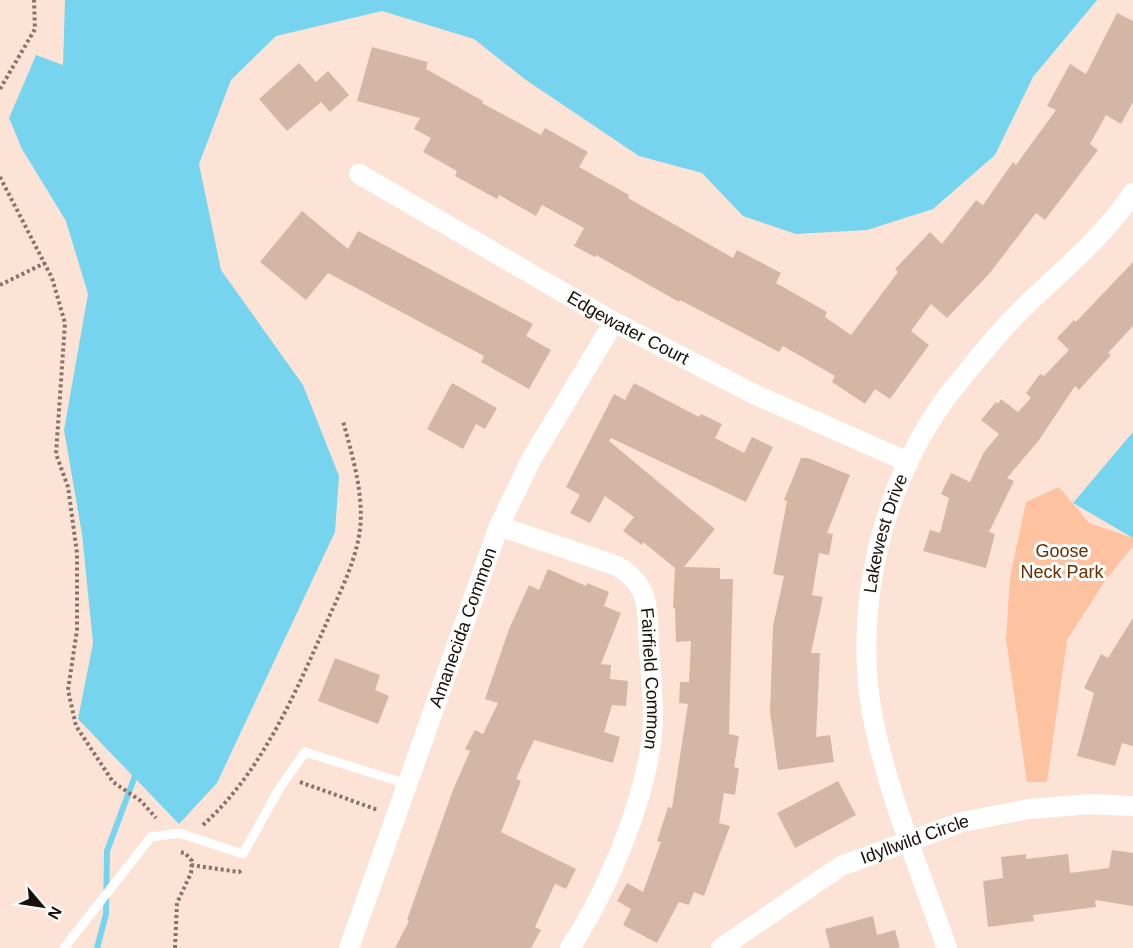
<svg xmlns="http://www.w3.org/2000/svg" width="1133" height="948" viewBox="0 0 1133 948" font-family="Arial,sans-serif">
<rect width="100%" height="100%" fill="#fde3d5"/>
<polygon fill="#fdc2a0" points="1059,487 1089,523 1133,538 1133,546 1105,581 1067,640 1047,782 1027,782 1006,639 1010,577 1026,502"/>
<g fill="#77d4ef">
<polygon points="65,0 1097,0 1033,77 995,155 933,209 867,230 796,234 743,216 702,173 639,156 526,80 474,39 382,11 276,36 231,80 199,164 221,270 303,385 339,476 335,532 217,783 179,824 78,719 93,643 82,534 64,430 88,294 66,221 22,149 9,118 36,55 63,65"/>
<polygon points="1133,432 1133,538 1073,503"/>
</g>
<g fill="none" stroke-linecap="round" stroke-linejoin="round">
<polyline stroke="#77d4ef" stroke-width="6" points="97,948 106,914 107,851 135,776"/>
</g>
<g fill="#d5b6a5">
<polygon points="1117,13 1133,21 1133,102 1121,124 1106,115 1090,144 1098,150 1045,220 1036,213 989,274 947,318 931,304 911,331 929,345 890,399 875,389 865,404 832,382 835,376 783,346 779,352 680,300 679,302 596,255 595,257 574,246 584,228 542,205 536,216 499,195 497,199 455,176 457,171 423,152 431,138 414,129 420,118 357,101 372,47 428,62 426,69 483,101 482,103 541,135 545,128 588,152 579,167 629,195 628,198 733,258 737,250 781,273 776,283 827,312 825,317 851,335 898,272 895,269 930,232 942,244 976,200 983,205 1013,162 1016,165 1056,110 1047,106 1070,64 1086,74"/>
<polygon points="299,63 316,82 328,71 349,95 330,112 321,102 287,131 259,99"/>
<polygon points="302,211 348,249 358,231 533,324 526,336 551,350 529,389 481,362 484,356 328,273 306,300 260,262"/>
<polygon points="1133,262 1133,326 1108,353 1111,355 1079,390 1075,386 1039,440 1007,478 1014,481 989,532 995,534 986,568 923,551 930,530 940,533 949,498 941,494 951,473 970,482 984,452 999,434 981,420 996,402 998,404 1001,399 1018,412 1031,398 1026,393 1040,374 1044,376 1069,350 1057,338 1074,320 1076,322"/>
<polygon points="452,383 497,408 485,429 476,424 463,449 427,429"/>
<polygon points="634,383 699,417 701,414 722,424 715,438 744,453 752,437 773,447 746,502 611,438 609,441 715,529 684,567 720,568 720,579 733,579 729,734 739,736 734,767 739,768 735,795 724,793 719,823 730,826 704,896 694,892 689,905 679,902 657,943 623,925 631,909 617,901 627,883 643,892 661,842 657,841 668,807 672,808 688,704 679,703 680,682 689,682 691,641 676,642 675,608 673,608 675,568 643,542 642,545 623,531 634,517 605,496 590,523 570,513 580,495 566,487 614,394 625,400"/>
<polygon points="801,458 808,458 850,475 827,533 833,534 829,555 819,553 812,595 823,597 811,653 820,653 816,737 830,735 834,762 778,770 770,712 773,626 784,576 773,574 787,501 784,500"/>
<polygon points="548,569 586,586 587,583 609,592 604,606 621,613 601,664 611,665 610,679 628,681 626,706 612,705 604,732 620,737 613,763 534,740 516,779 521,781 501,832 576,869 566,889 555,884 535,927 541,930 531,948 395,948 409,921 407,920 453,790 470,751 465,749 475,730 483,734 498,703 485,699 509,629 529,585 539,590"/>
<polygon points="1133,618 1133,746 1122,743 1115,766 1077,756 1094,693 1084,688 1101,654 1108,658"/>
<polygon points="335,658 380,675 375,690 389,696 378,724 318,701"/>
<polygon points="838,781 856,815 795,848 777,813"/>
<polygon points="1112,850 1133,853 1133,906 1095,900 1096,907 1033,915 1034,921 988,927 983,881 1003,878 1001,857 1026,854 1026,859 1068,854 1070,873 1109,868"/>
<polygon points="873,916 877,935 895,930 900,948 830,948 825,929"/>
</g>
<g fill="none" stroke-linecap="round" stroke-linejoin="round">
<g stroke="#86746b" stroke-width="4" stroke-dasharray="3 3" stroke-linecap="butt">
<polyline points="0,89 35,29 34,0"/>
<polyline points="0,177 52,278 65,323 56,454 68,487 77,553 77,630 68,690 76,726 113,782 141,801 156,818"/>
<polyline points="0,285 45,263"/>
<polyline points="300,782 378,810"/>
<path d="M203 825C261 773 295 694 326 624 339 594 356 562 360 529 364 493 352 455 343 421"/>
<polyline points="191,865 239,872 243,869"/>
<polyline points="175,948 177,903 191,873 192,861 185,853 178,852"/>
</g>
<polyline stroke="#fff" stroke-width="9" points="64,948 151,837 179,833 243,854 279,789 305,752 407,784"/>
<g stroke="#fff" stroke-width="20">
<path id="s1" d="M359 174 614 322 756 395 908 462"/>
<path id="s2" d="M499 526 617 566C652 586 647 612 649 649 651 672 653 695 653 718 651 790 609 888 570 948"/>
<path id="s3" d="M349 948 499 526 532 458 614 322"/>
<path id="s4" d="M721 948 841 866 962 822 1029 809 1090 804 1133 806"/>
<path id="s5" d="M947 948C922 877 893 806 876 733 848 615 882 472 961 379 980 356 999 332 1020 311 1059 273 1103 238 1133 193"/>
</g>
</g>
<g text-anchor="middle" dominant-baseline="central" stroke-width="6" stroke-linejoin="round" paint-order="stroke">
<g font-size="18" fill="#1a100a" stroke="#fff">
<text stroke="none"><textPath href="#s1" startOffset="310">Edgewater Court</textPath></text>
<text stroke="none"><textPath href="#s5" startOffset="429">Lakewest Drive</textPath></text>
<text stroke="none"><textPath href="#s3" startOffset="340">Amanecida Common</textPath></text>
<text stroke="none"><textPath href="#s2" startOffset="249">Fairfield Common</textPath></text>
<text stroke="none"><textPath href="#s4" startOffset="224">Idyllwild Circle</textPath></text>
</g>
<g font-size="18" fill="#6a2e00" stroke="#fff">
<text x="1062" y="551">Goose<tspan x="1062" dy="21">Neck Park</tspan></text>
</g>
</g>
<g transform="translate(42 906) rotate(119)" stroke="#ffffff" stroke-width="4.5" paint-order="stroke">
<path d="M0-4.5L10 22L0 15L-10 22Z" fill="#1a100a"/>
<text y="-9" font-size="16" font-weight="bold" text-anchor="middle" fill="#1a100a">N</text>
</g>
</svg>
